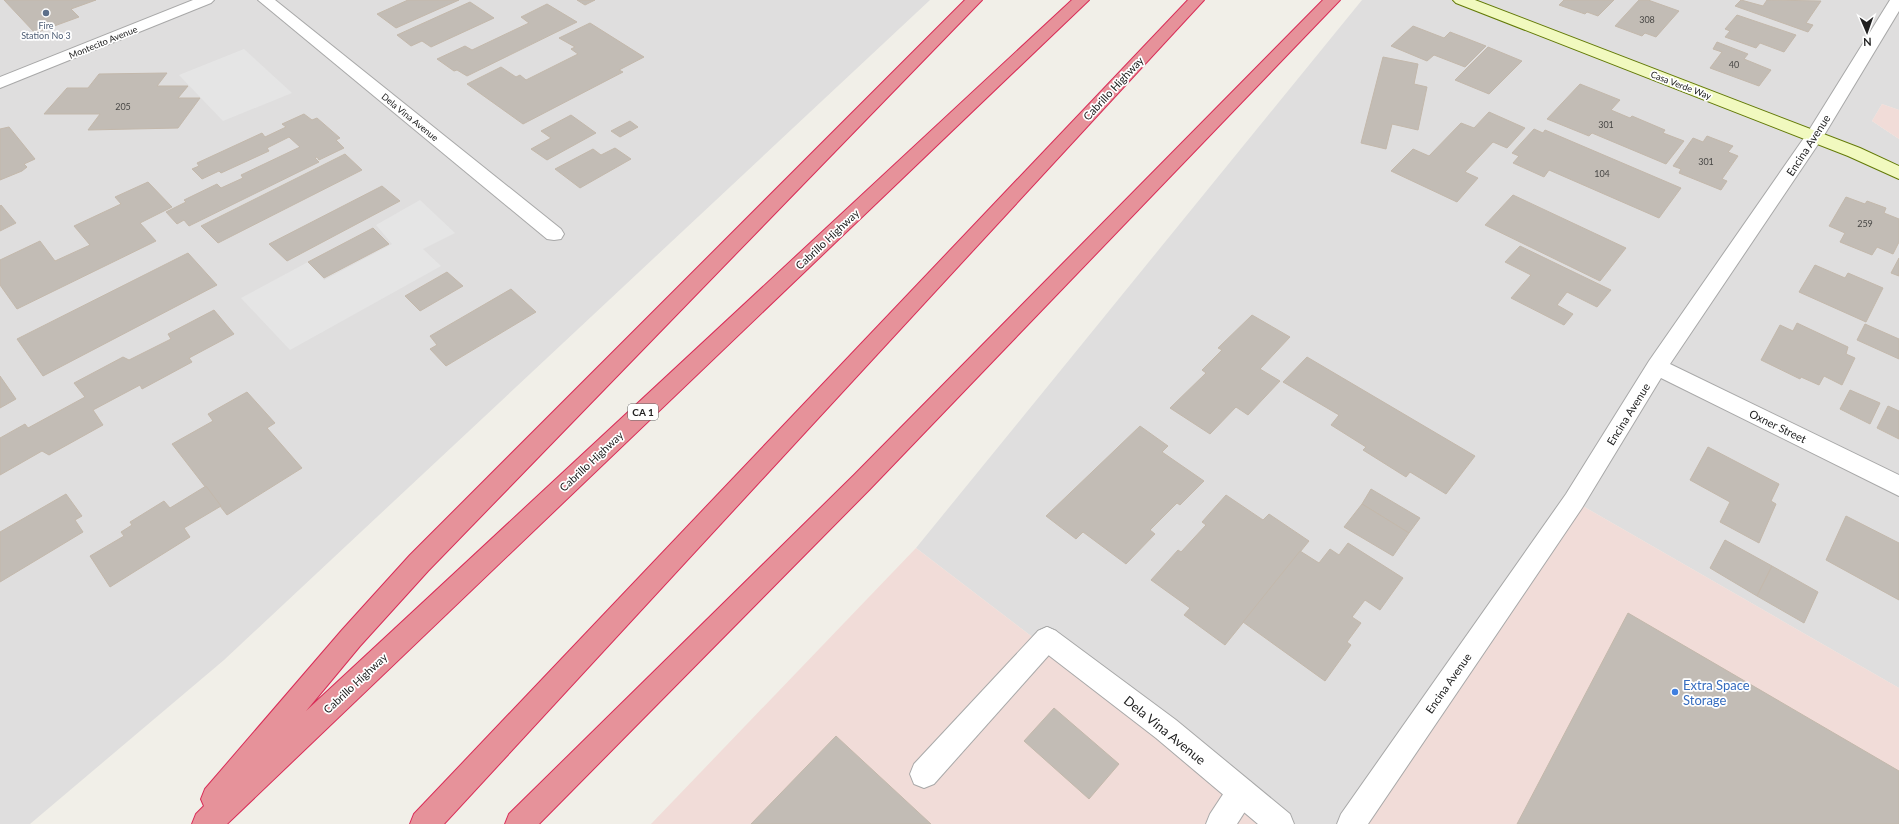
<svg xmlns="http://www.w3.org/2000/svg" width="1899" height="824" viewBox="0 0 1899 824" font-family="Lato,sans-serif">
<rect width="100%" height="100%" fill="#f1efe8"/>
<g fill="#dfdede">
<polygon points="0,0 930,0 224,660 30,824 0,824"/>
<polygon points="1362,0 1899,0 1899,110 1882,104 1872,121 1899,139 1899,688 1574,501 1351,824 1277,824 916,548"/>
</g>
<g fill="#f1dcd8">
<polygon points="1882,104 1899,110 1899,139 1872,121"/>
<polygon points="1574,501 1899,688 1899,824 1351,824"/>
<polygon points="916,548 1277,824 651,824"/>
</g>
<g fill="#e5e5e5">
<polygon points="244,49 292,93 223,121 179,75"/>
<polygon points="420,200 455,233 423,249 441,266 290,350 241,298 308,262 324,280 392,244 376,225"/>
</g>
<g fill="#c2bcb5" stroke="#c3b8ab">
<polygon points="4,0 96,0 71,9 79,17 35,33"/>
<polygon points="408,0 459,0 396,28 377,14"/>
<polygon points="577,0 595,0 585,5"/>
<polygon points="1564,0 1614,0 1598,16 1587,12 1585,14 1559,5"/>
<polygon points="1639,0 1648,0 1679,11 1656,37 1645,33 1642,36 1615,26"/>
<polygon points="1741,0 1763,6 1767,0 1821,1 1806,23 1813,25 1808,32 1735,6"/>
<polygon points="470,2 494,18 431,47 422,41 411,46 397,35"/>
<polygon points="547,4 577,22 467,76 457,70 454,71 437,59 465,46 472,50 529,23 521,17"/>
<polygon points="1737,15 1796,35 1784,52 1760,43 1756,48 1725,37 1730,31 1725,29"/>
<polygon points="590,23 644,57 619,70 623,72 523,124 467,84 501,67 516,77 520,75 526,80 578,54 571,49 575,47 559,38"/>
<polygon points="1413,26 1444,38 1450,32 1486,46 1465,67 1434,55 1427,61 1391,46"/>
<polygon points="1717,42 1748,54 1744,59 1771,70 1759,86 1710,68 1722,52 1713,49"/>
<polygon points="1488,47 1522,61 1489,94 1455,80"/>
<polygon points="1383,57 1418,64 1414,84 1427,87 1418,130 1392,124 1386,149 1361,143"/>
<polygon points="167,73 157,86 188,86 178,98 200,98 178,128 88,130 100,114 44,114 67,88 88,88 99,74"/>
<polygon points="1580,84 1620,100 1611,110 1630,118 1632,116 1665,130 1663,133 1684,141 1666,164 1592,133 1589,136 1547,119"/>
<polygon points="1489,112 1525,128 1507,148 1493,142 1465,172 1478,178 1457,202 1391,171 1413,149 1429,156 1461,123 1474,128"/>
<polygon points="304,114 312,120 317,118 340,138 336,140 344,148 319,160 317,157 315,158 319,162 189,226 184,220 177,224 166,212 186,202 184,200 217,184 221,188 243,178 241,175 300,147 289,137 267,148 269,151 221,173 219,171 202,179 192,169 199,166 197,163 262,133 265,137 286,127 282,124"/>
<polygon points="571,115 596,133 547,160 531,149 551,138 541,131"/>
<polygon points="630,121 638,127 620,137 611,131"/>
<polygon points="9,127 35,159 24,164 27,167 22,171 0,180 0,129"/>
<polygon points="1534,129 1543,133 1545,130 1681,188 1659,218 1549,170 1544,177 1513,163 1519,156 1512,153"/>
<polygon points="1707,136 1733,146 1728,152 1738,156 1722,179 1727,181 1721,190 1679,173 1681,169 1673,166 1693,138 1703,142"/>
<polygon points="615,148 631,159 580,188 555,169 593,149 601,155"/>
<polygon points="345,154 362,170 218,243 201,226"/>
<polygon points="148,182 172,207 140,223 156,241 17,309 0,285 0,260 40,241 55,261 90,245 74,226 121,204 115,197"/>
<polygon points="382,186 400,201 287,261 269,244"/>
<polygon points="1513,195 1626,248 1600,281 1485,225"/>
<polygon points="1846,197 1865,204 1867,201 1886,208 1884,213 1899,219 1899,242 1893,254 1877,247 1872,255 1840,242 1845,233 1829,226"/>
<polygon points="1,205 16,223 0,231 0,206"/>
<polygon points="373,228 389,244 324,278 308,262"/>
<polygon points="1520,246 1611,290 1597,307 1567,292 1557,305 1573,314 1564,325 1511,298 1531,275 1505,262"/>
<polygon points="188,253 217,285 43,376 17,339"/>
<polygon points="1899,258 1899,276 1891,273"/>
<polygon points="1815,265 1845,278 1848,273 1883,288 1866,322 1799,292"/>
<polygon points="447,272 463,286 420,311 405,296"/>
<polygon points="511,289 536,312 446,366 430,349 437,345 430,336"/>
<polygon points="214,310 234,334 189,358 192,362 142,389 140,385 93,410 103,425 49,455 42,451 0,475 0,438 25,424 28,428 85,397 74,383 123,357 129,360 171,339 168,334"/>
<polygon points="1252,315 1290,337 1260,369 1280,381 1248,415 1236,407 1210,434 1170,408 1206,373 1202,370 1222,350 1218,348"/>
<polygon points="1797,323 1848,347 1846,354 1855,358 1842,385 1824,376 1819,385 1801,377 1800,379 1761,360 1780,325 1793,331"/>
<polygon points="1865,324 1899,339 1899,359 1857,340"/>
<polygon points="1307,357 1475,456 1446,494 1410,472 1406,477 1363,450 1366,447 1331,425 1339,415 1283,382"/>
<polygon points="0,376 16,399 0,408"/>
<polygon points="1850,390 1880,403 1870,424 1840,409"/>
<polygon points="247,392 275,423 267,428 302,468 227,515 172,444 213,421 208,414"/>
<polygon points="1888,406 1899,411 1899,439 1877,428"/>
<polygon points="1140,426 1168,446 1162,452 1204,481 1180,505 1177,503 1150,530 1155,534 1126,564 1083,532 1076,539 1046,516"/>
<polygon points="1708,447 1779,484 1771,501 1776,504 1759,543 1720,522 1730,502 1690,480"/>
<polygon points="206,486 221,506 184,528 190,537 110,587 90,556 124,536 121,532 132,525 130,522 164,501 170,508"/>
<polygon points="1371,489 1420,518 1409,533 1362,504"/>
<polygon points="66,494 82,516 75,520 83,532 0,582 0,532"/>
<polygon points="1226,495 1263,520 1269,514 1309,541 1225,645 1184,615 1190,608 1151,580 1178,550 1181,552 1206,525 1202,522"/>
<polygon points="1362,504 1409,533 1393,556 1344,527"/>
<polygon points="1846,516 1899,543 1899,600 1826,560"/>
<polygon points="1725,540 1772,566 1757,596 1710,568"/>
<polygon points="1348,543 1403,578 1380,610 1365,600 1352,617 1361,623 1347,642 1351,645 1325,681 1243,622 1300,551 1319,563 1330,549 1339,555"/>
<polygon points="1772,566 1818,592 1804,623 1757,596"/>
<polygon points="1628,613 1899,771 1899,824 1517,824"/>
<polygon points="1054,708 1119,764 1089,799 1024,741"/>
<polygon points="836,736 931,824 751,824"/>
</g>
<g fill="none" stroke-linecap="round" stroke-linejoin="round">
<defs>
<g id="service">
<polygon points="1047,627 1056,631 1060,639 1056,647 934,784 924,788 914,784 910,774 914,764 1038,631"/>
<polygon points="1241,778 1251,782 1255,792 1251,802 1237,824 1206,824 1210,814 1231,782"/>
</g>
<g id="minor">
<polygon points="193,0 214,0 211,3 0,88 0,77"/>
<polygon points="258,0 275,0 561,229 564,234 561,239 554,240 547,239"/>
<polygon points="1890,0 1899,0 1899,11 1823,137 1670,364 1899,475 1899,496 1661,378 1582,508 1368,824 1337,824 1341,814 1566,494 1649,361 1806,135"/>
<polygon points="1047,627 1056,631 1176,720 1290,814 1294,824 1258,824 1156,738 1038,647 1034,639 1038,631"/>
</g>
<polygon id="secondary" points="1453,0 1475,0 1860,148 1899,166 1899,179 1848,156 1456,3"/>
<g id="motorway">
<polygon points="965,0 982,0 428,571 360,646 306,711 1072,0 1089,0 227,824 192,824 196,814 204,806 201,799 205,789 342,630 410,555"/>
<polygon points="1188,0 1204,0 444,824 410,824 414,814"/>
<polygon points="1323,0 1340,0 870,489 539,824 505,824 509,814 854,475"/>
</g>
</defs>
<use href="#service" stroke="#a8a8a8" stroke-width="2"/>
<use href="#minor" stroke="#a8a8a8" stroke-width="2"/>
<use href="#secondary" stroke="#637a07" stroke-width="2"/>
<use href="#motorway" stroke="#d92c57" stroke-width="2"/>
<use href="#service" fill="#fff" fill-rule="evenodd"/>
<use href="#minor" fill="#fff" fill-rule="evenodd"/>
<use href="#secondary" fill="#f1f9bf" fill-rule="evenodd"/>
<use href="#motorway" fill="#e6929a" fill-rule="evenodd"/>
</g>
<circle fill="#5c6f8a" stroke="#fff" stroke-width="1.5" cx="46" cy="13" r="4"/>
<circle fill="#3f7fe0" stroke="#fff" stroke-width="1.5" cx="1675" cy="692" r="4"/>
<g text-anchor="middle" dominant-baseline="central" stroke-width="3.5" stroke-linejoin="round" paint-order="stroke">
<g font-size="9" fill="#494846">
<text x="1647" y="19">308</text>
<text x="1734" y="64">40</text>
<text x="123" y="106">205</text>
<text x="1606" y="124">301</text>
<text x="1706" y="161">301</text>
<text x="1602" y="173">104</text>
<text x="1865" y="223">259</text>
</g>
<g font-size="9" fill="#4e5e75" stroke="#fff">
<text x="46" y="25">Fire<tspan x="46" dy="10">Station No 3</tspan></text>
</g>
<g font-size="9" fill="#212121" stroke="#fff">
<text transform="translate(103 42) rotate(-22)">Montecito Avenue</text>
<text transform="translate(1681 85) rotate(21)">Casa Verde Way</text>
<text transform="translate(410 117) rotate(39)">Dela Vina Avenue</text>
</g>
<rect fill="#fff" stroke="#646464" stroke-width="1" x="628" y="404" width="30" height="16" rx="3"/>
<g font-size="10" font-weight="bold" fill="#212121">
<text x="643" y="412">CA 1</text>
</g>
<g font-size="11" fill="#212121" stroke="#fff">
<text transform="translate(1113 88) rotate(-47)">Cabrillo Highway</text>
<text transform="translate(1808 145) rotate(-57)">Encina Avenue</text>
<text transform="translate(827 239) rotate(-43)">Cabrillo Highway</text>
<text transform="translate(1628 414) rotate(-58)">Encina Avenue</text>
<text transform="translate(1778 426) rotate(26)">Oxner Street</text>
<text transform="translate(591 461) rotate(-43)">Cabrillo Highway</text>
<text transform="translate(355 683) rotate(-43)">Cabrillo Highway</text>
<text transform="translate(1448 683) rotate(-55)">Encina Avenue</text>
</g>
<g font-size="13" fill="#366cbe" stroke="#fff" text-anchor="start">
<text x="1683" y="685">Extra Space<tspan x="1683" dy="15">Storage</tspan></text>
</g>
<g font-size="13" fill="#212121" stroke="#fff">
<text transform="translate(1165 730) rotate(39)">Dela Vina Avenue</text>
</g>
</g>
<g transform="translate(1867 32) rotate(178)" stroke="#ffffff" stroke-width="3" paint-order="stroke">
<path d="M0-3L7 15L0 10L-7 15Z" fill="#212121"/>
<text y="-6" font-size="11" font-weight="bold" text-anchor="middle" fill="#212121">N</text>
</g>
</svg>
